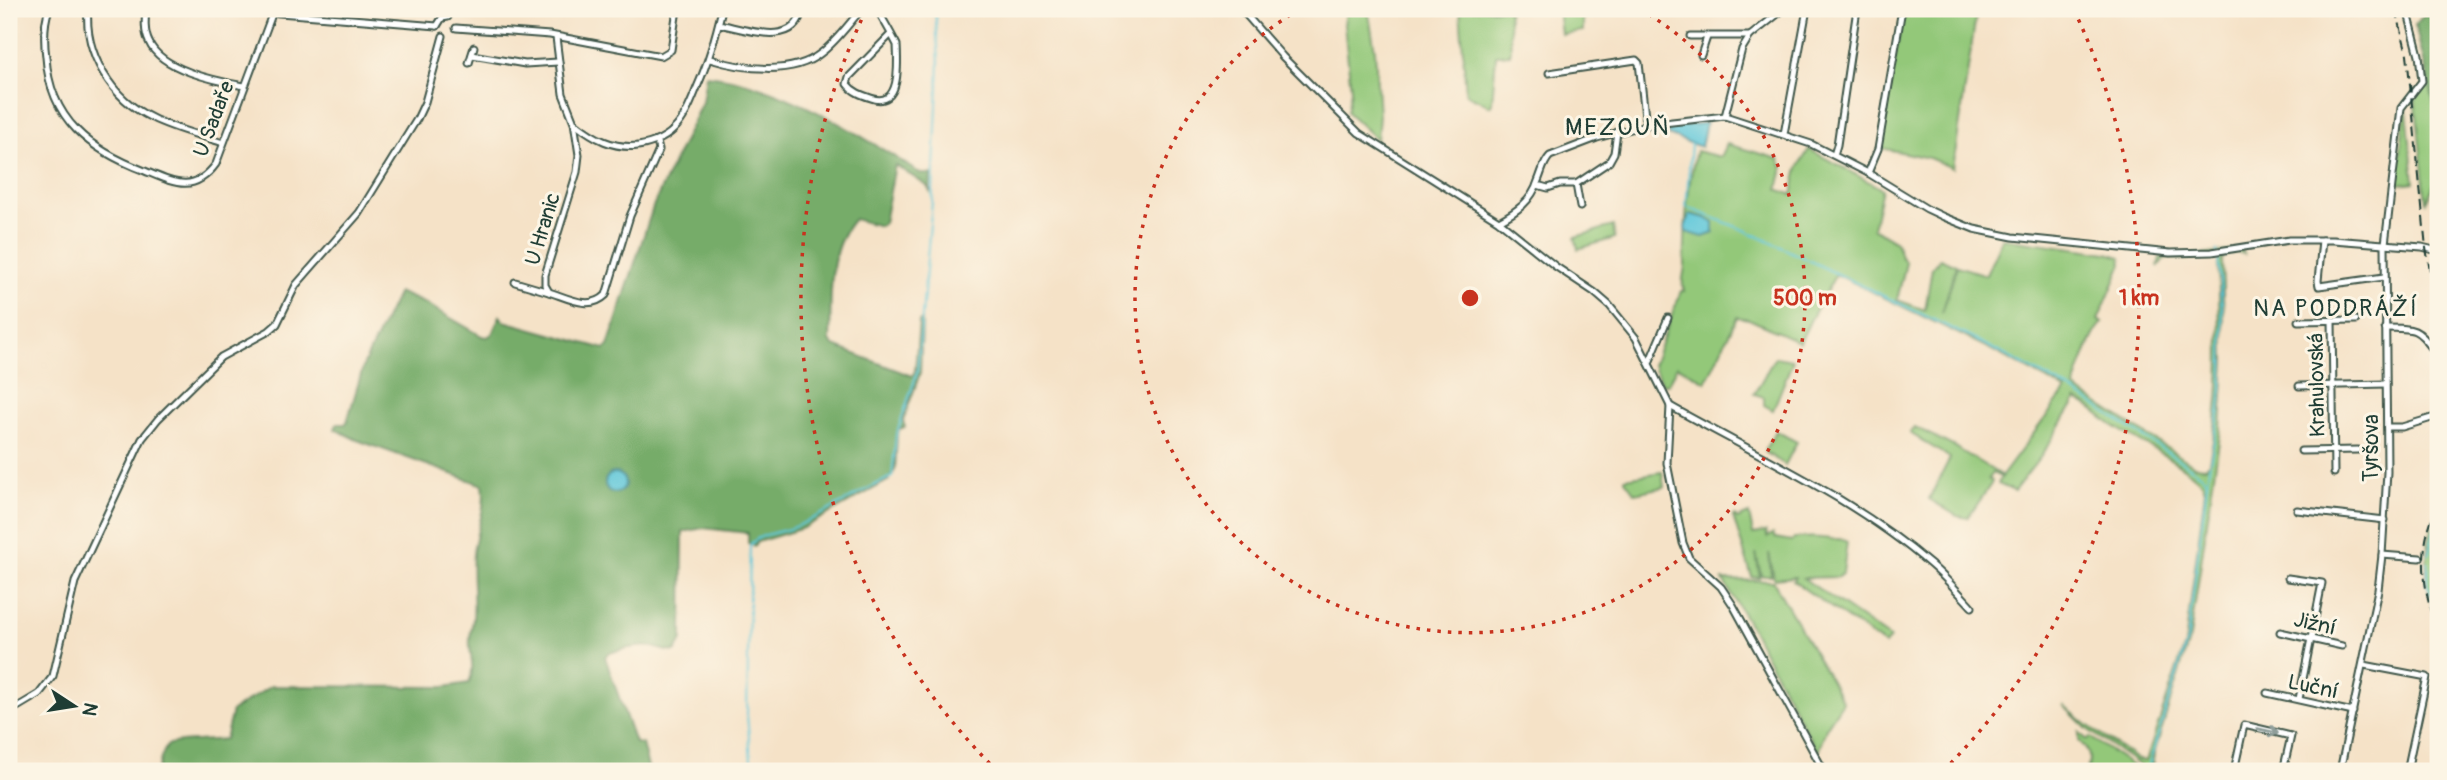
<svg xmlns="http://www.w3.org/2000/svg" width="2447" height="780" viewBox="0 0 2447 780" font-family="Pangolin,sans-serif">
<rect width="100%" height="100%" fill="#fcf5e5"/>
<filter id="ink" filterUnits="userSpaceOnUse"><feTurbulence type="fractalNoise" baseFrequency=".0143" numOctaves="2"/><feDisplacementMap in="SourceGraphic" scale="14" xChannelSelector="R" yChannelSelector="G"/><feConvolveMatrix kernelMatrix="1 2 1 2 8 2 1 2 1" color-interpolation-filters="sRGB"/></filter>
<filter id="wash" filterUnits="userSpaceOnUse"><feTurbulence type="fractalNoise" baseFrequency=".00686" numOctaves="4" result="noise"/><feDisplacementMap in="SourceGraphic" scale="28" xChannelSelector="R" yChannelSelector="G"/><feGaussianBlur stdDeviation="1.57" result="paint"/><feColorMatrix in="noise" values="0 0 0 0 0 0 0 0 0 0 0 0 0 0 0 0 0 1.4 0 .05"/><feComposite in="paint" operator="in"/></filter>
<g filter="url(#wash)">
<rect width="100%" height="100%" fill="#f5e2c7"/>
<g fill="#93c879" stroke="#598256" stroke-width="2" fill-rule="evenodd">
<polygon points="1347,9 1368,9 1375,50 1379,116 1377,140 1347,112 1351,90 1344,24"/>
<polygon points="1460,9 1508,9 1511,49 1510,54 1496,55 1492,103 1490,106 1466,94"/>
<polygon points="1558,9 1583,9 1583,31 1561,34"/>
<polygon points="1903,9 1977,9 1953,168 1929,158 1881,148"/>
<path d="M2430 80C2437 108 2443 144 2438 173 2437 182 2429 193 2426 203L2415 96 2423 90 2426 81Z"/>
<polygon points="2407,111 2414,182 2397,184 2405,112"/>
<path d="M1727 144 1779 159 1783 168 1778 189 1792 195 1798 168 1809 149 1882 189 1873 228 1896 242 1901 256 1906 263 1897 300 1925 310 1932 268 1940 258 1956 265 1942 313 1957 266 1986 275 2002 238 2107 253 2121 257 2122 264 2098 320 2103 323C2092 331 2081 367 2076 381L2075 389 2195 466 2206 467 2209 462C2224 393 2220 329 2218 259H2164L2158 267 2160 257 2195 256 2242 249 2244 254 2237 252 2225 256 2222 260 2225 360 2221 428 2190 637 2154 754 2152 765 2154 771H2148L2087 729 2063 705 2087 725 2138 760 2146 761 2185 645 2205 491 2203 484C2178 459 2141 444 2112 425 2100 417 2090 404 2076 400L2042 455 2014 491 1998 484 2001 477 1992 473 1988 479 1992 481 1991 484 1968 518 1957 516 1929 499 1950 458 1910 433 1915 427 1955 447 2002 476 2066 390 1990 349 1836 274 1810 321 1800 342 1749 319 1737 317 1706 382 1677 366 1668 384H1662L1653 365 1681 291H1684C1680 282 1685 273 1685 264 1684 228 1687 188 1696 151L1721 157ZM1690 214 1706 218 1714 223V233L1703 237 1685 227Z"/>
<polygon points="1613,226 1615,238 1578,249 1575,237"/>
<polygon points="1775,357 1793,360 1773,410 1764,405 1764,397 1754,394"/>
<polygon points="1776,431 1797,442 1785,465 1765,452 1765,449"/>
<polygon points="1662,472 1664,487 1635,493 1625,480 1625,478"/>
<path d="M2438 511V628C2426 587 2420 551 2438 511Z"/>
<path d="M1749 514 1753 534 1766 532 1767 537 1773 534 1775 538 1792 541 1794 538C1807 538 1816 536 1830 539 1837 540 1840 537 1847 542L1843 573 1838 577 1803 578 1890 638 1885 645 1793 581 1795 577 1774 579 1769 553 1771 576H1761L1756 553 1760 578 1752 577 1733 517 1735 516 1737 519Z"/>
<polygon points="1723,580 1773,581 1843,702 1826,728 1818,753 1750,626"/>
<path d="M2079 732 2087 740 2090 737 2140 771H2087C2091 757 2090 751 2079 741Z"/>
</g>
<g fill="#76ac69" stroke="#4a744e" stroke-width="2">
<polygon points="2429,9 2438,9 2438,119 2415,25"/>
<path d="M706 75C776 81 862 135 921 174H931L930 191 927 186 895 165 884 223 880 226 854 219C825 251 832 302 830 341L834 346 912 376 915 371 919 322 922 320 920 373 903 421 905 427 899 429 897 434 895 470 889 480 803 528 757 542 754 546 748 543V533L703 528 683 532 682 640 676 651C667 653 662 649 653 647 637 645 621 649 607 654L605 657 635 743 642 744 649 771H157C160 763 162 751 168 745 173 740 214 741 225 739L232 711 271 686 444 687 469 683C475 668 471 661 470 646 469 637 472 628 473 619 475 597 471 575 473 553 476 530 487 508 483 485L357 440 335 429 337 424H345L347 422 364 364 398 292 426 304 482 336 487 337 492 334 500 316 504 321 605 349 608 346 654 204 702 102Z"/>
</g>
<g fill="#5ec7da" stroke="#3e8287" stroke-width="2">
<polygon points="1706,123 1701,147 1668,135 1668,127"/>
<polygon points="1690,214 1706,218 1714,223 1714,233 1703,237 1686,232 1685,227"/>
<circle cx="615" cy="483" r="10"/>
</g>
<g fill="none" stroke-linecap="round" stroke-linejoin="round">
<g stroke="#5ec7da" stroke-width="2">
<polyline points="1691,144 1686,207 1747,231 1982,343 2071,390 2202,475 2207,483 2187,641 2147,771"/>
<path d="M2207 482C2210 457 2216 433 2220 408 2226 357 2223 302 2217 251"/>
<polyline points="2428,555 2438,518"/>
<polyline points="2428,562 2428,584 2438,623"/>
<path d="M752 771 747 715 750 545C758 534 777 533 789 529 825 516 857 492 892 477L896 436 917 373 933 190 939 62 935 9"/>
</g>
</g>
</g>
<g filter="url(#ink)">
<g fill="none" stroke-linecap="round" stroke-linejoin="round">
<defs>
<g id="minor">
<path d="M49 9C44 23 44 42 46 57 50 120 90 150 145 171 174 183 194 194 216 164L274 9"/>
<path d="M88 9C84 54 112 99 152 118 174 129 200 135 223 143"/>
<path d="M146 9C145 20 144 32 149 42 161 70 217 81 244 86"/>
<polyline points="232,9 437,26"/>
<path d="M877 9C884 21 891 33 897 45 898 64 901 109 871 98 862 95 853 92 847 84L849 77 891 34"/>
<polyline points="1241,9 1283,57 1359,133 1499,221 1555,266 1594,292 1609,305 1636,338 1670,406 1667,463 1683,543 1689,558 1721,587 1733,605 1824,771"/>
<path d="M719 24C745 29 796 49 802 9"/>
<polyline points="437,26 442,18 448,17"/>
<polyline points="456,28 550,35 661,56 671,50 677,9"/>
<polyline points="1690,36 1750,36"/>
<path d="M556 37 563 94 574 122 579 155 577 172 545 275V285L549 292C568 298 590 311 606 295L630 216 659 150 657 142"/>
<polyline points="472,55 525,64 558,62"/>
<polyline points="1701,55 1707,37"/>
<path d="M710 59C742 69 793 76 821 53 837 41 849 23 862 9"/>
<polyline points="469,63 474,47"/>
<polyline points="1549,73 1636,60 1639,63 1646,125"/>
<polyline points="1725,116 1742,49 1750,36 1784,9"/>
<path d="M575 123C594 138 613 149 638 146 676 140 685 118 698 85 709 60 716 35 722 9"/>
<polyline points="1784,134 1807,9"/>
<polyline points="1834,155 1837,145 1857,9"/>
<polyline points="1868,173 1878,149 1902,9"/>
<polyline points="1576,184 1580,207"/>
<polyline points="1537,185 1548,188 1560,184 1576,184 1609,162 1614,153 1617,132"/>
<path d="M1499 221C1516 212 1532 201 1538 181 1542 172 1543 163 1550 156L1597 138 1646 125 1725 116 1811 144 1868 173 1927 209 1944 217 1974 229 2013 237 2170 253 2212 252 2289 240H2333L2422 247 2438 251"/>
<polyline points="2322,240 2318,281 2319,286 2384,277"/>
<polyline points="515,282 549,292"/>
<polyline points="2332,320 2334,473"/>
<polyline points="2298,321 2356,320"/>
<path d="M2385 328C2420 328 2417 329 2438 356"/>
<polyline points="1649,363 1668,318"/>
<polyline points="2299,386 2386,384"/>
<path d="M1670 406C1758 456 1853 497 1931 565 1946 578 1959 593 1972 607"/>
<polyline points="2387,427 2402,427 2438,416"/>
<polyline points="2301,451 2358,450"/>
<polyline points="2297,510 2385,520"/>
<polyline points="2382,555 2420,558"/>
<polyline points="2288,578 2322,583 2299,699"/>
<polyline points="2280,632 2342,646"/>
<polyline points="2364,665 2427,677 2407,771"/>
<polyline points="2267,693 2353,712"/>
<polyline points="9,712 39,694 53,676 75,582 142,439 158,419 221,357 269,331 277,324 296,285 359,213 417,119 425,102 443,36"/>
<polyline points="2234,771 2244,725 2291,736 2283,771"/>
<polyline points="2340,771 2378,590 2382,555 2387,472 2385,244 2401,108 2422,81 2419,55 2407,9"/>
</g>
</defs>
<use href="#minor" stroke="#3f564a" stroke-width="9"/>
<use href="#minor" stroke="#fff" stroke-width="5"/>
<g stroke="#1f3d34" stroke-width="2" stroke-dasharray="10 5" stroke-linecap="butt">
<polyline points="2396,9 2407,54 2426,248 2431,277 2438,299"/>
<path d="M2438 505C2415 550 2424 591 2438 637"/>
</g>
</g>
<defs><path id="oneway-shaft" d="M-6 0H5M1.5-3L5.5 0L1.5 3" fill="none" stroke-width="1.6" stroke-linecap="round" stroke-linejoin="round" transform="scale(1.75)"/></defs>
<use stroke="#8f9e9a" href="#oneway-shaft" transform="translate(2268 731) rotate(13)"/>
</g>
<g fill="none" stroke="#c8321e" stroke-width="3.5" stroke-dasharray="3.5 7">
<path d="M1640 9A335 335 0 1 1 1300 9"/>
<path d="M997 771A669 669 0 0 1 866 10M2074 10A669 669 0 0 1 1943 771"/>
</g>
<g text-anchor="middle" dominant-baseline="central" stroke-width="6" stroke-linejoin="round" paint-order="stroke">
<g font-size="21" fill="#1f3d34" stroke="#fcf5e5">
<text transform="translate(214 119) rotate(-69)">U Sadaře</text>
<text transform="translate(543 229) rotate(-73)">U Hranic</text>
<text transform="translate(2317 385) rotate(-91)">Krahulovská</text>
<text transform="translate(2371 448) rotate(-90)">Tyršova</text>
<text transform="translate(2315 624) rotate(13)">Jižní</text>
<text transform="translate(2313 687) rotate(12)">Luční</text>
</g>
<g font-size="23" letter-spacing="2" fill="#1f3d34" stroke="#fcf5e5">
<text x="2336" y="308">NA PODDRÁŽÍ</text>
</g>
<g font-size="24" letter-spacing="2" fill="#1f3d34" stroke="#fcf5e5">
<text x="1618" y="127">MEZOUŇ</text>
</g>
</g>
<circle cx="1470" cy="298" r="10" fill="#c8321e" stroke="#fcf5e5" stroke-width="3.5"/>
<g font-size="21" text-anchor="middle" font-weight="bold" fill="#c8321e" stroke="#fcf5e5" stroke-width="6" stroke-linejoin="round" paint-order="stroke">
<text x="1805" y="305">500 m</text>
<text x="2139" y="305">1 km</text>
</g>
<rect width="2447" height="780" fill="none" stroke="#fcf5e5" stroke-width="35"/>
<g transform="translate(74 706) rotate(102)" stroke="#fcf5e5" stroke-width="5" paint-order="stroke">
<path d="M0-5L12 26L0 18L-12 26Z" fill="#1f3d34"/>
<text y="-10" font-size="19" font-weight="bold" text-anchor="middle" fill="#1f3d34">N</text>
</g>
</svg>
